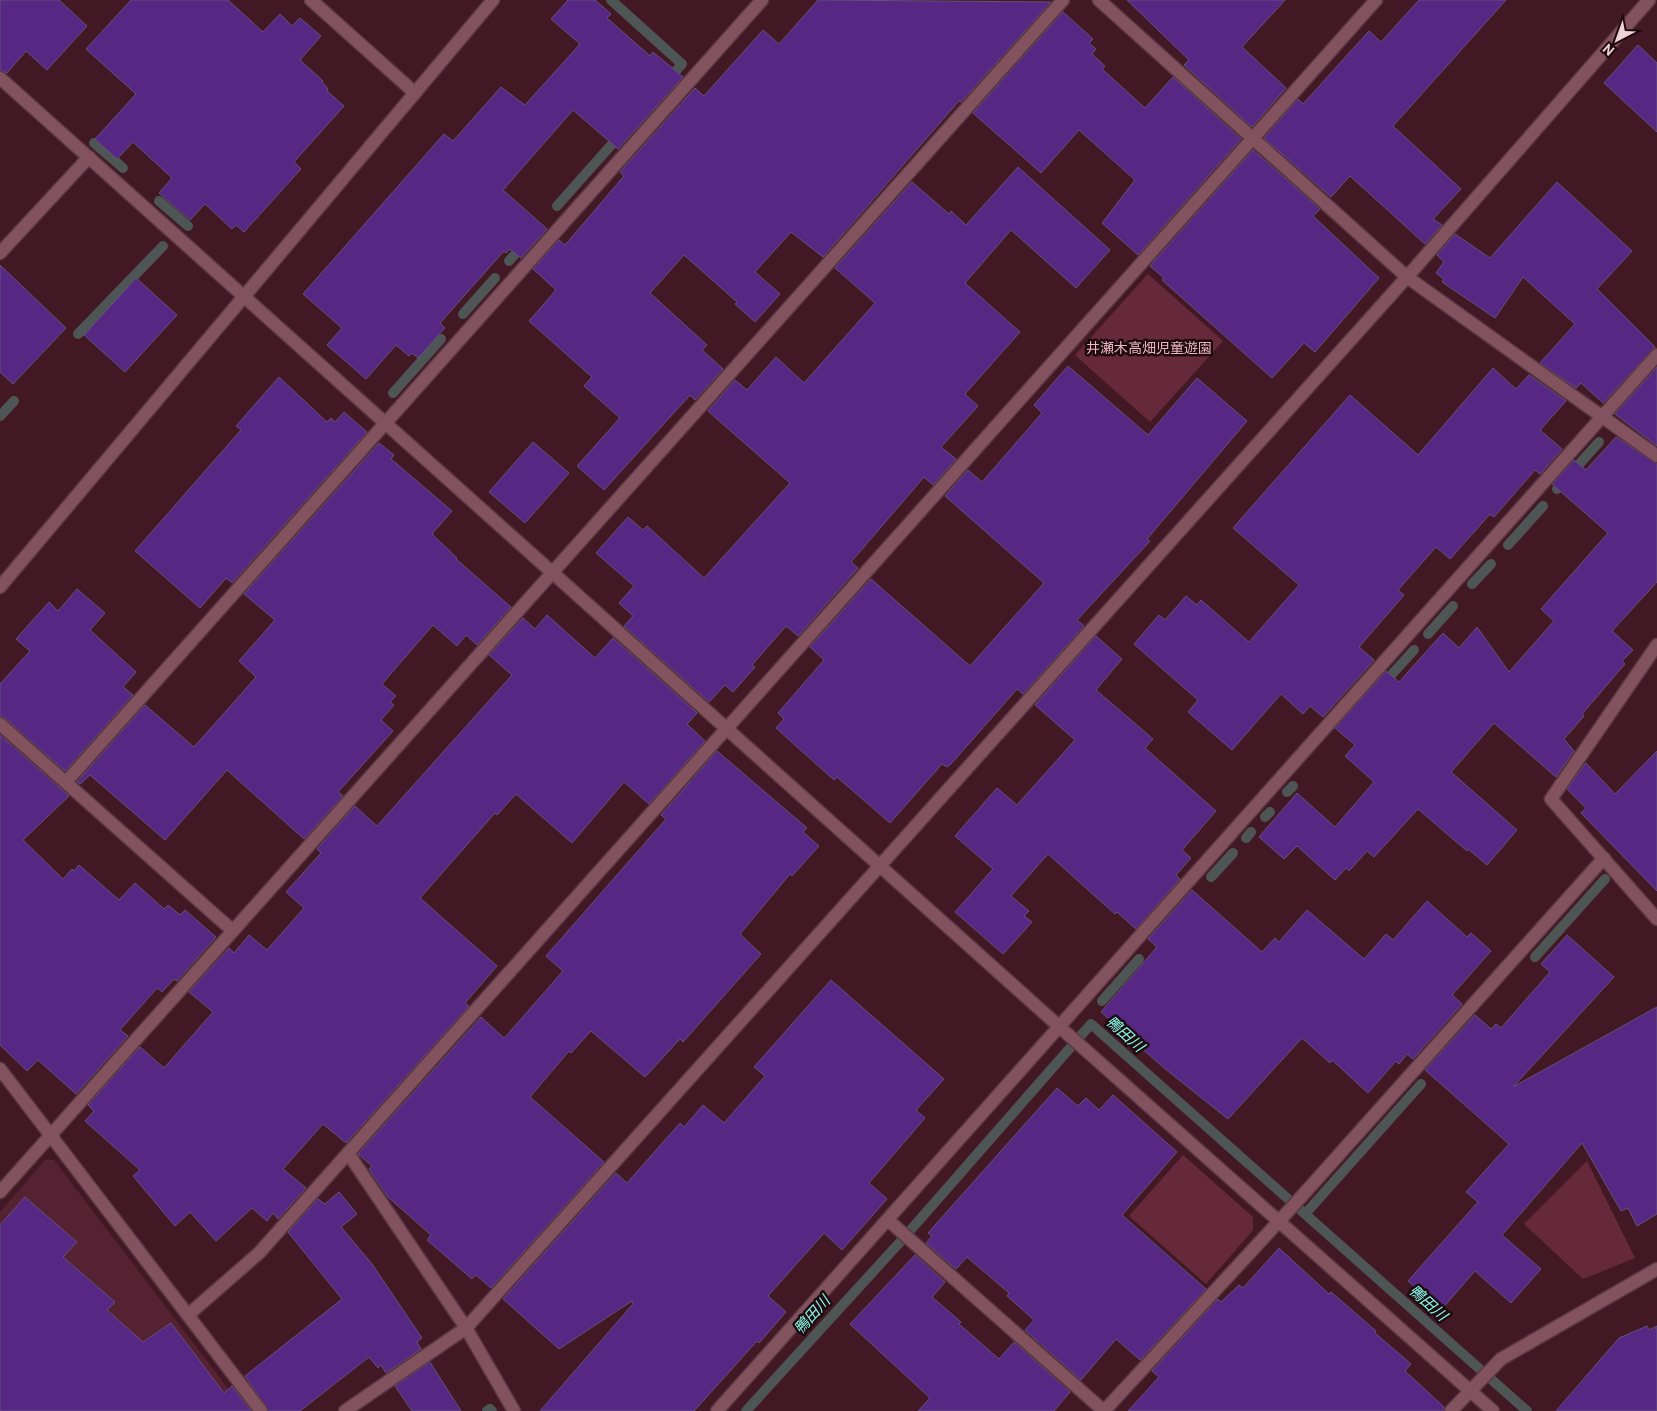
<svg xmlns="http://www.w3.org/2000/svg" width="1657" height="1411" viewBox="0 0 1657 1411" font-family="Cabin,'Noto Sans JP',sans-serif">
<rect width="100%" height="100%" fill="#431825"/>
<polygon fill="#542232" points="45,1160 54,1160 245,1411 0,1411 0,1212"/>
<g fill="#66293c">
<polygon points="1148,274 1223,341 1150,422 1075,355"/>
<polygon points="1183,1155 1253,1217 1253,1230 1206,1284 1129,1216"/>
<polygon points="1587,1161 1635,1258 1583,1279 1524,1224"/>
</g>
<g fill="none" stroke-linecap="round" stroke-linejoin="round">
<g stroke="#4e5555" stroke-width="10">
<polyline points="611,0 682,64 668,80"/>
<polyline points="94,143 123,168"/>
<polyline points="159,201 188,226"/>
<polyline points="557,206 621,134"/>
<polyline points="509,261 523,245"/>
<polyline points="463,314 495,278"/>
<polyline points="78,334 163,246"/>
<polyline points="393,393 441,339"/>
<polyline points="0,416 14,401"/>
<polyline points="1557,489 1599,442"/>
<polyline points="1508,545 1543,506"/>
<polyline points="1472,584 1491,564"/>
<polyline points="1428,634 1453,606"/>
<polyline points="1383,684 1414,650"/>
<polyline points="1287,792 1293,786"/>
<polyline points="1265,817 1270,812"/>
<polyline points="1246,838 1251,832"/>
<polyline points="1211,877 1233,853"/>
<polyline points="1535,957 1605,879"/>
<polyline points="1102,1001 1139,959"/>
<polyline points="1306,1213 1421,1084"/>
<polyline points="487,1411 490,1409 492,1411"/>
<polyline points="746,1411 901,1241 1091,1024 1527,1411"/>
</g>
</g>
<g fill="#562783" stroke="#63527a">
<polygon points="0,0 59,0 87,26 47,70 26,51 7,73 0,70"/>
<polygon points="131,0 228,0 263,32 280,14 292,26 300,18 321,36 300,60 323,81 322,82 328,89 327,91 344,106 294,162 301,169 244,232 236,225 232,229 205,204 190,220 159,193 172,178 133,142 117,159 95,139 136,94 86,49"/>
<polygon points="568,0 595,0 611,14 607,18 650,56 653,52 683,77 618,149 573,110 503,190 547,229 521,258 510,249 506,253 504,251 440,323 445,328 418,358 412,353 409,356 396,345 366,379 327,345 342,328 303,294 444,134 453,141 501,87 525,105 580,44 551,19"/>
<polygon points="818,0 1051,2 961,102 959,101 823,257 791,232 755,272 780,294 755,322 735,304 737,302 684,255 650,293 707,345 702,350 723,369 695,400 690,395 604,490 577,466 620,418 584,386 592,377 529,321 556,290 533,269 559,240 565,245 624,176 620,172 695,88 704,96 763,30 779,44"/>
<polygon points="1127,0 1285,0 1242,47 1286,88 1252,127 1184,65 1189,60"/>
<polygon points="1419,0 1506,0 1393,126 1461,189 1433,219 1442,225 1425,244 1350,176 1331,197 1264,138 1298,99 1303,104 1369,31 1381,42"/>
<polygon points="1063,12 1093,39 1089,43 1096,49 1092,54 1105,66 1102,69 1145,108 1173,77 1241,139 1138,255 1102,223 1135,180 1079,130 1041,173 973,113"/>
<polygon points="1638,45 1657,63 1657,132 1604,83"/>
<polygon points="1253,150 1320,209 1313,216 1379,278 1315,352 1304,343 1272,378 1162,280 1164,278 1150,266"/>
<polygon points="1018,167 1110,250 1076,288 1011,230 965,283 1020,332 965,394 978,406 941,447 956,459 933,485 924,477 851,562 858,568 798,636 786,626 752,665 755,667 733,692 725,685 709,702 624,626 633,616 619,603 634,586 596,553 628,517 643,530 647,526 704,578 790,483 708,411 735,380 747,390 776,357 804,383 875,303 835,268 912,182 949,214 951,211 966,225"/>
<polygon points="1557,182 1632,251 1597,289 1655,347 1603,403 1581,383 1576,388 1540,363 1575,324 1523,277 1495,318 1442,282 1444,279 1436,273 1444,262 1437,255 1455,234 1490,258"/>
<polygon points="0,265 66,328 13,384 0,372"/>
<polygon points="136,278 177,315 125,372 84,335"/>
<polygon points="1068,366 1148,435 1197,378 1247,421 1147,539 1150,541 1077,620 1084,626 1023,694 1017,689 951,764 947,767 942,764 890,823 837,777 834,780 776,728 784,719 778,713 824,660 810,647 871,579 970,666 1044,583 945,496 968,470 982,482 1042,413 1034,405"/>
<polygon points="1657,367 1657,446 1615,414"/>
<polygon points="1493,368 1516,389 1529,375 1566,401 1540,430 1562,449 1540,474 1535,470 1494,517 1490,514 1450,559 1436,547 1398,590 1404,595 1359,647 1374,660 1323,717 1310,706 1303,714 1281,694 1232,750 1188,712 1198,700 1134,644 1159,615 1165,620 1186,596 1197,605 1201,600 1249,642 1299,585 1233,528 1350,395 1418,455"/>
<polygon points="279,377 327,422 331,418 335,422 344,412 367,432 232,583 226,578 200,608 135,551 241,430 236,426"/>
<polygon points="1616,437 1657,464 1657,582 1612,631 1633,650 1622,661 1625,664 1582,714 1584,716 1564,739 1574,751 1556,777 1494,723 1451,772 1517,830 1487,865 1468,849 1467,851 1418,809 1374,857 1367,851 1349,871 1346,868 1335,880 1297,846 1284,859 1259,837 1297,793 1335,827 1374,782 1345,756 1355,745 1335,728 1386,671 1399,682 1443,633 1459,648 1477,627 1509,672 1554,621 1541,609 1608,533 1552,484 1574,460 1586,470"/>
<polygon points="533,442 569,473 525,523 489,492"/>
<polygon points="379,443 394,455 391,459 452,511 432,534 457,558 456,559 511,607 477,645 466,635 457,646 433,625 382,684 396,696 390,702 394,705 381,720 393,731 338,792 343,796 304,839 227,770 165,840 90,775 80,784 77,782 145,705 194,747 235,701 256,677 239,661 275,620 244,594"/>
<polygon points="77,589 105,613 90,630 136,672 123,687 133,695 65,771 5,718 0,716 0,684 30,651 16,639 49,602 58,611"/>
<polygon points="547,615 595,658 613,638 697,713 687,724 705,741 649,804 624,782 572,843 516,794 497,815 495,813 420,898 497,966 465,1003 469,1006 346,1143 323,1124 283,1169 306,1188 278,1219 273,1213 267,1221 252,1208 216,1241 190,1212 175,1226 133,1176 140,1170 85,1121 94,1111 88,1105 140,1047 164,1068 213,1012 189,992 229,948 234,953 249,935 267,950 304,908 286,892 321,853 317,849 355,806 377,826 512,675 489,655 523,618 535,629"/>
<polygon points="1096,636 1122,659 1096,690 1153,739 1145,748 1216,811 1182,850 1191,858 1176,875 1180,879 1136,929 1117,912 1115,914 1048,854 1011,896 1029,911 1024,916 1032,922 1003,954 955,912 993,869 955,836 997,788 1017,805 1075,740 1035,705"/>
<polygon points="0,735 69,796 23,840 63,879 72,869 74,871 79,865 119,900 135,883 164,909 168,905 180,915 185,910 216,937 177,981 174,979 162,992 157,988 120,1030 128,1036 76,1094 38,1060 27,1071 0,1045"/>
<polygon points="717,751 807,828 803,832 819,846 792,876 790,874 740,934 761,954 683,1042 680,1039 645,1077 591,1031 571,1053 569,1051 530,1097 604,1162 491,1288 476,1275 472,1279 427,1240 431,1235 388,1197 369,1169 372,1166 358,1154 481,1017 504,1038 507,1035 563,971 546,956 666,819 661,815"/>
<polygon points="1657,751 1657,891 1581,813 1586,808 1567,789 1586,763 1615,794"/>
<polygon points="1192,890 1262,952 1275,938 1279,942 1307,910 1364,959 1386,934 1393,940 1427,901 1467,937 1471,933 1491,951 1452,995 1462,1004 1413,1059 1407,1054 1399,1064 1396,1061 1368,1093 1332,1060 1330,1063 1302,1038 1228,1119 1164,1068 1101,1012 1157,947 1148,939"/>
<polygon points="1567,935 1614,977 1513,1087 1657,1007 1657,1214 1637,1226 1628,1208 1621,1211 1582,1143 1502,1235 1541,1269 1511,1303 1475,1271 1441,1310 1408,1281 1478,1202 1466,1192 1509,1144 1425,1070 1475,1015 1491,1029 1496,1024 1501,1028 1550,972 1541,964"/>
<polygon points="831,980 944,1079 916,1110 925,1118 869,1183 887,1199 842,1250 824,1233 768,1296 786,1312 759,1343 757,1341 694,1411 540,1411 633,1304 632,1301 559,1349 503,1299 616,1173 627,1183 680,1123 684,1127 703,1105 724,1123 765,1076 754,1067"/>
<polygon points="1057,1088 1078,1106 1086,1098 1099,1110 1113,1095 1177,1152 1122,1215 1206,1289 1140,1360 1116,1339 1081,1380 1025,1330 1034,1320 1007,1296 1009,1293 967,1257 956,1269 926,1243 932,1236 928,1233"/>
<polygon points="339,1192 357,1214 341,1227 372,1264 422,1338 417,1342 421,1349 386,1373 381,1365 378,1368 369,1357 300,1411 269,1411 245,1376 342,1299 288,1232 318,1199 325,1204"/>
<polygon points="25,1197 77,1242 63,1257 115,1302 107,1310 143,1342 171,1323 224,1393 232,1386 251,1411 0,1411 0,1225"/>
<polygon points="1279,1248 1329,1294 1331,1292 1376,1331 1375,1333 1411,1364 1405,1371 1444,1407 1443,1411 1128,1411 1159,1377 1152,1371 1218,1299 1221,1302 1239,1285 1243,1288"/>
<polygon points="915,1255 945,1282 932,1297 961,1322 959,1324 999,1359 1014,1342 1070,1392 1054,1411 918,1411 930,1398 850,1324"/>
<polygon points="1647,1326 1649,1330 1657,1326 1657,1411 1556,1411 1619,1338"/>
<polygon points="430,1362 461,1411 412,1411 395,1386"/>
</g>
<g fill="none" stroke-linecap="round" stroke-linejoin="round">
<defs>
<g id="minor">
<polyline points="311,0 415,93"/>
<polyline points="1099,0 1407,277 1657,456"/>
<polyline points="0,78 1072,1038 1493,1411"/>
<polyline points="0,253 89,157"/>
<polyline points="1657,645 1551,799 1657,919"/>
<polyline points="0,724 233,931"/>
<polyline points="66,782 762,0"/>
<polyline points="0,1069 261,1411"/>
<polyline points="348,1153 466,1328 514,1411"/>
<polyline points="0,1192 1063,0"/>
<polyline points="889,1221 1104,1411"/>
<polyline points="188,1315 259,1253 1376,0"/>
<polyline points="345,1411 466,1328 1407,277 1649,0"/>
<path d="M717 1411C1033 1061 1342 705 1657 355"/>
<polyline points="1104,1411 1293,1206 1604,858"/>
<polyline points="1451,1411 1501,1359 1657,1269"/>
</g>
<polyline id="tertiary" points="0,587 493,0"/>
</defs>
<use href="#minor" stroke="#5b3843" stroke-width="15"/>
<use href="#tertiary" stroke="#5b3843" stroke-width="15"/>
<use href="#minor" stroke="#83525f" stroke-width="12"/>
<use href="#tertiary" stroke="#83525f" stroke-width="12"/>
</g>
<g text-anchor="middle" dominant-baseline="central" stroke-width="5" stroke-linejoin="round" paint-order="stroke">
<g font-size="14" fill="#eeb3c1" stroke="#1e0b10">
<text x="1149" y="348">井瀬木高畑児童遊園</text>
</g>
<g font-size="15" font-style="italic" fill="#89f9e9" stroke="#1e0b10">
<text transform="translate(1125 1034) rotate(42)">鴨田川</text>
<text transform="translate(1428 1303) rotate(42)">鴨田川</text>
<text transform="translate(812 1315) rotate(-48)">鴨田川</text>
</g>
</g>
<g transform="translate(1617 40) rotate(221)" stroke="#1e0b10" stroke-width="4" paint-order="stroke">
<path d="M0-4L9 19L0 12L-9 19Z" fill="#f0d3d9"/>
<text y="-8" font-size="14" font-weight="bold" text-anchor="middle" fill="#f0d3d9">N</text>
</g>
</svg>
